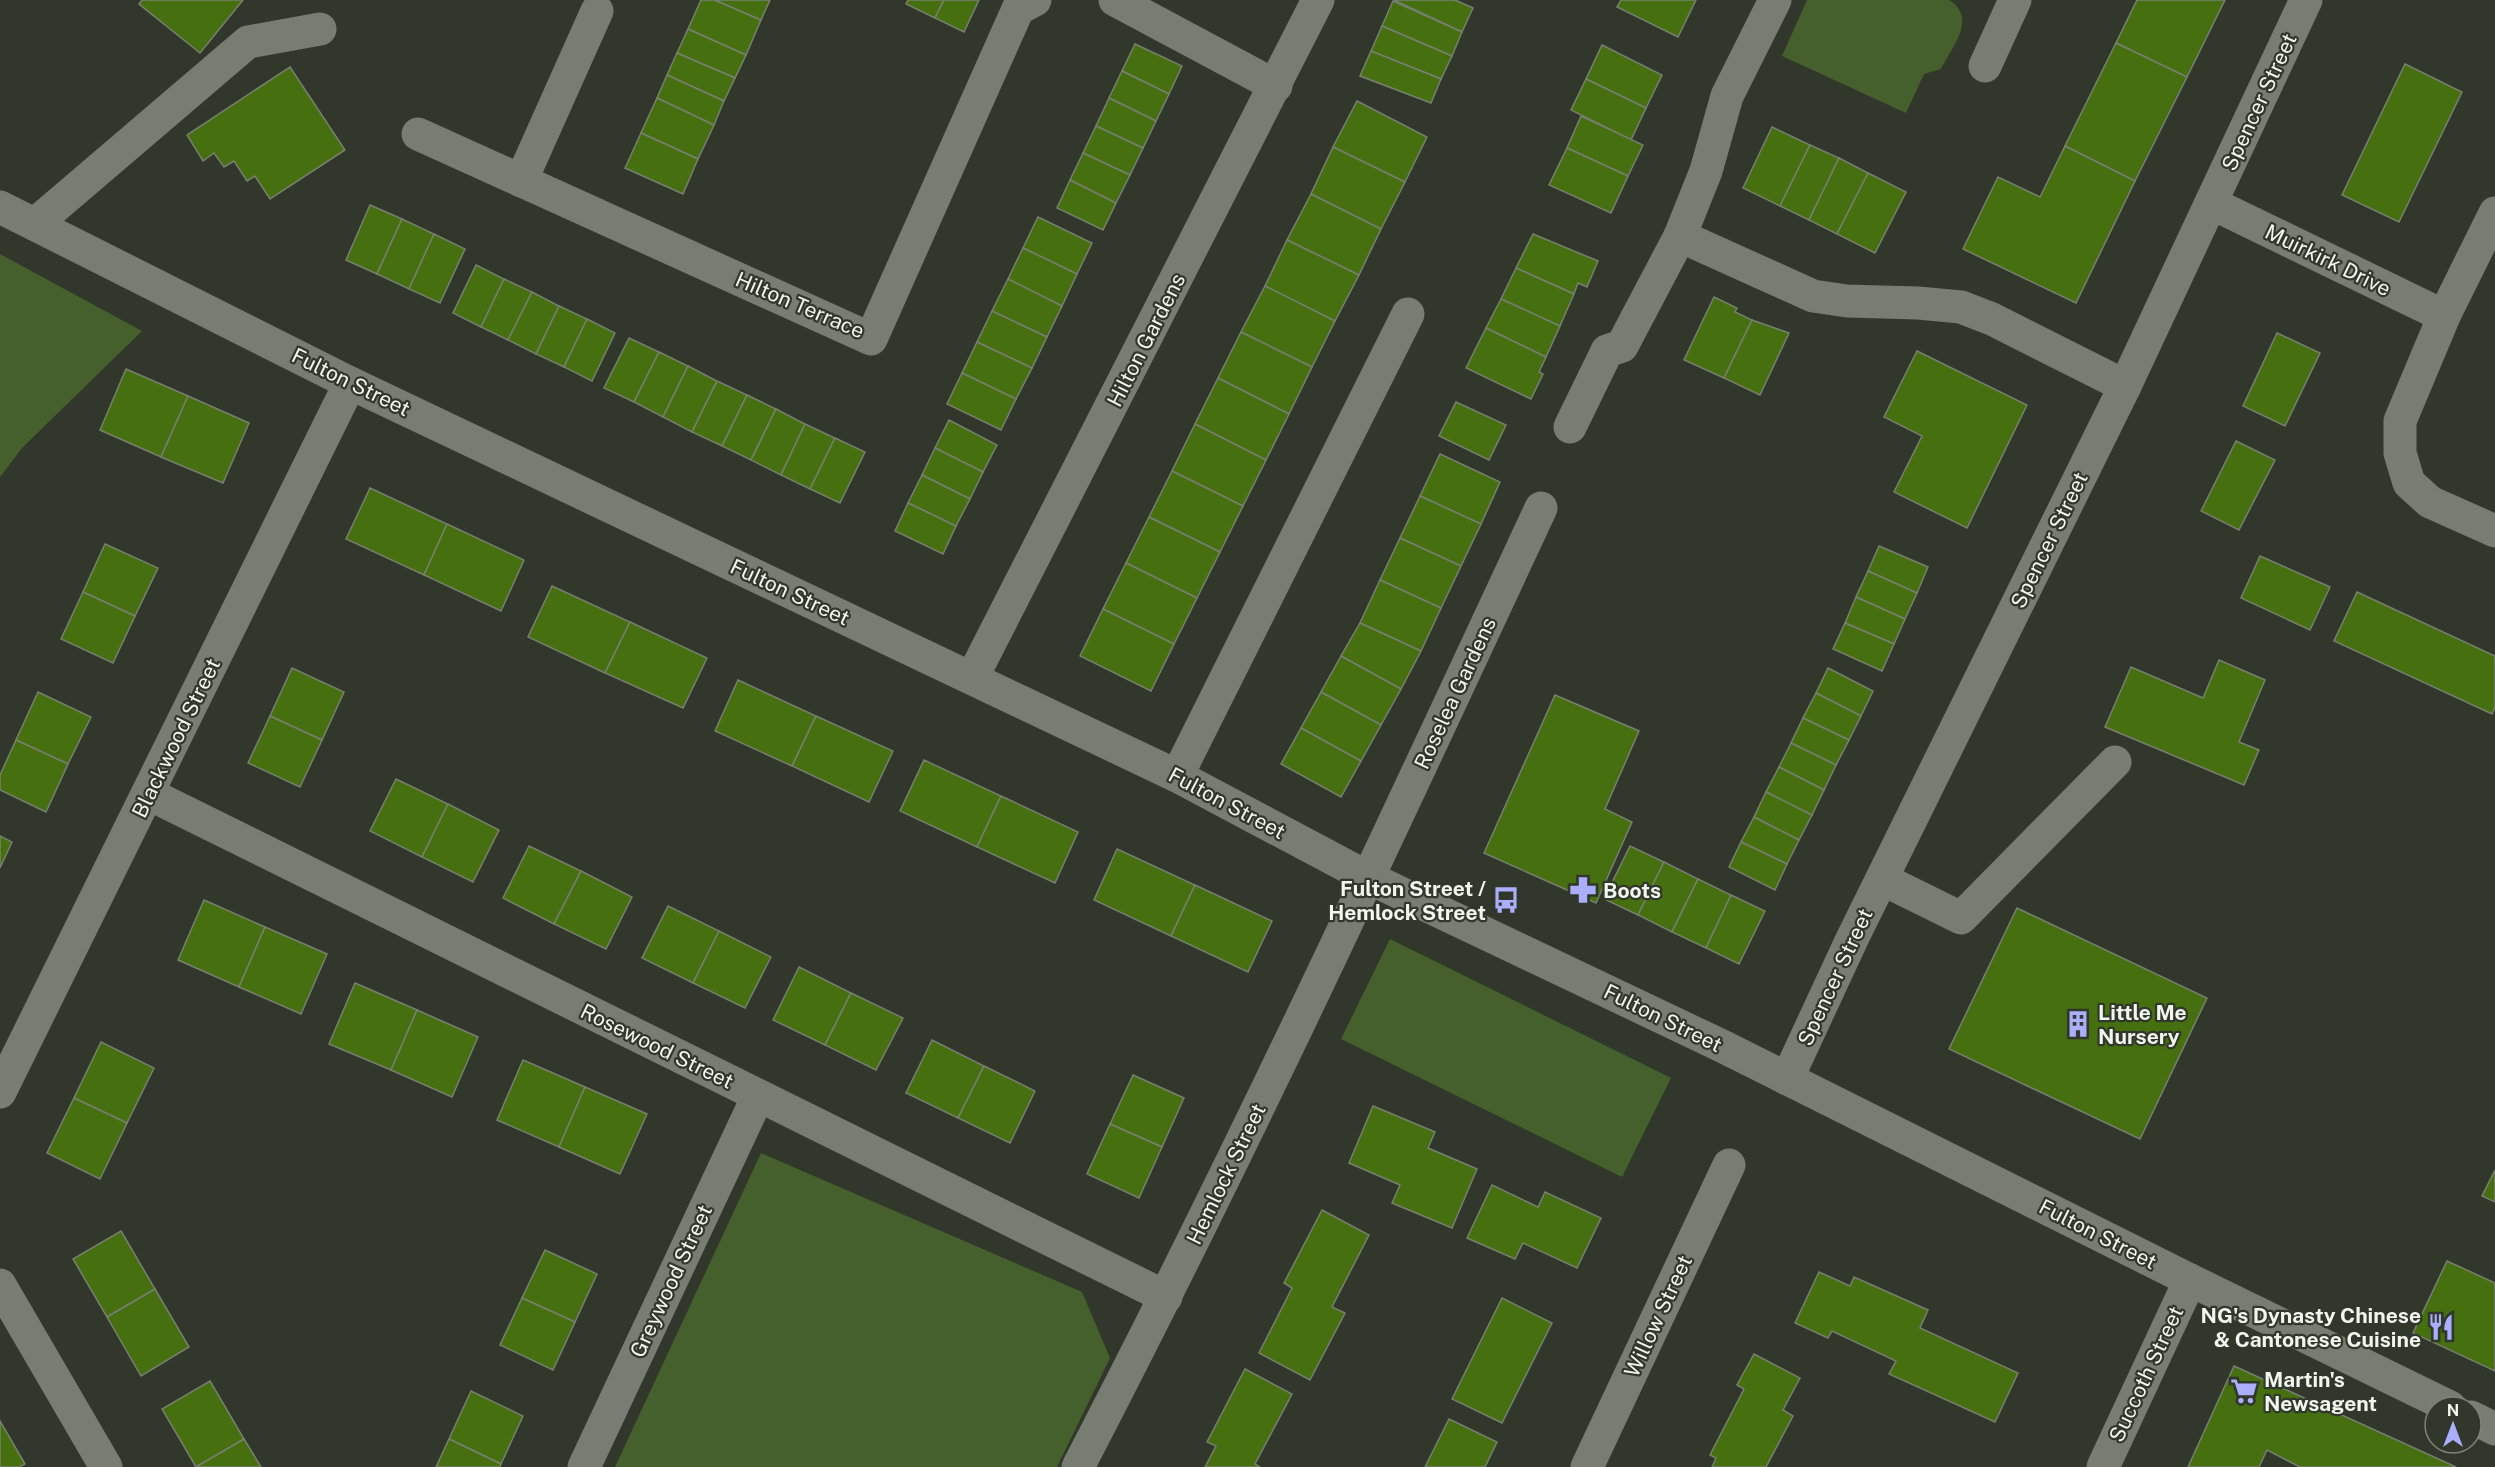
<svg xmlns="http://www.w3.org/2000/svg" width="2495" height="1467" viewBox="0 0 2495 1467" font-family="'Public Sans',sans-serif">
<rect width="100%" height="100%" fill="#31372b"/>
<g fill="#46602d">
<path d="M1807 0H1949C1978 18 1952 47 1941 69L1924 74 1906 113 1782 56Z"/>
<polygon points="0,254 142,331 22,448 0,477"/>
<polygon points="1390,939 1671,1078 1622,1177 1341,1039"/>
<polygon points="761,1153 1082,1292 1110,1358 1057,1467 615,1467"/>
</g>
<g fill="#467010" stroke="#777f71" stroke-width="1.5">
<polygon points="142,0 243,0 200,53 139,4"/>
<polygon points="701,0 715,0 761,20 746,55 688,29"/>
<polygon points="715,0 770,0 761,20"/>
<polygon points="908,0 944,0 935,18 906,4"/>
<polygon points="944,0 979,0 964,32 935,18"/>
<polygon points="1394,0 1455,0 1473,8 1462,32"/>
<polygon points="1621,0 1696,0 1678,37 1617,7"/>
<polygon points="2137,0 2225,0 2187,77 2116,43"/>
<polygon points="1393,1 1462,32 1452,56 1382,26"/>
<polygon points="1382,26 1452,56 1441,79 1371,51"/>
<polygon points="688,29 746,55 735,78 677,53"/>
<polygon points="2116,43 2187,77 2135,181 2065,146"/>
<polygon points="1135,44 1182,66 1169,94 1122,71"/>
<polygon points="1602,45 1662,75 1646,108 1586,79"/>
<polygon points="1371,51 1441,79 1431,103 1360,76"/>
<polygon points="677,53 735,78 724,101 667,75"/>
<polygon points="2405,64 2462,92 2399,222 2342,195"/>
<polygon points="290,67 345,150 270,199 255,176 247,181 234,161 224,167 214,153 203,161 187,135"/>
<polygon points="1122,71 1169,94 1156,121 1109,98"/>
<polygon points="667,75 724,101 714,125 657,98"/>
<polygon points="1586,79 1646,108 1631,140 1571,110"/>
<polygon points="657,98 714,125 698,159 641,133"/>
<polygon points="1109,98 1156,121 1143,148 1096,126"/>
<polygon points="1357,101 1427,137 1405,182 1333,147"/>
<polygon points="1581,116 1643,145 1628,176 1567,148"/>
<polygon points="1096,126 1143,148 1130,175 1083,153"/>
<polygon points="1772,127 1810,145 1780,206 1743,188"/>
<polygon points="641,133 698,159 683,194 625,168"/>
<polygon points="1810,145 1839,158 1809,220 1780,206"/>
<polygon points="2065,146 2135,181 2076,303 1963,249 1998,177 2040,197"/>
<polygon points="1333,147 1405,182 1381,229 1311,194"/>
<polygon points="1567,148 1628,176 1611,213 1549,185"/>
<polygon points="1083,153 1130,175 1116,203 1070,180"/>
<polygon points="1839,158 1868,173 1837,234 1809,220"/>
<polygon points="1868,173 1906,192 1875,253 1837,234"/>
<polygon points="1070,180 1116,203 1103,230 1057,208"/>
<polygon points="1311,194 1381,229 1359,275 1287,240"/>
<polygon points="370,205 402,219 377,274 346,260"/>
<polygon points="1038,217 1092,243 1077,274 1023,248"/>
<polygon points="402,219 434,234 409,289 377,274"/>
<polygon points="434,234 465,249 440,303 409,289"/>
<polygon points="1533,234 1598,261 1587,287 1578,283 1574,294 1516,268"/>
<polygon points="1287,240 1359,275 1335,321 1265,286"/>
<polygon points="1023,248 1077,274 1062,306 1008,279"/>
<polygon points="476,265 504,279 481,327 453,313"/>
<polygon points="1516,268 1574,294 1560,326 1501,299"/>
<polygon points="504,279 532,292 508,340 481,327"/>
<polygon points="1008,279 1062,306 1047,337 992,311"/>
<polygon points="1265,286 1335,321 1312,367 1241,332"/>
<polygon points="532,292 559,306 536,354 508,340"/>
<polygon points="1714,297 1737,308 1735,312 1752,320 1724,378 1684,360"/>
<polygon points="1501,299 1560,326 1546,357 1486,328"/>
<polygon points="559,306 587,319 564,367 536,354"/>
<polygon points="992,311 1047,337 1032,368 977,342"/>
<polygon points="587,319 615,333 592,381 564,367"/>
<polygon points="1752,320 1789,333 1760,395 1724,378"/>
<polygon points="1486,328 1546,357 1539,372 1543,374 1531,399 1466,368"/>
<polygon points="1241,332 1312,367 1289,414 1218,378"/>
<polygon points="2277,333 2320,353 2285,426 2243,406"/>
<polygon points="629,338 659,352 634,402 604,388"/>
<polygon points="977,342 1032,368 1016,399 962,373"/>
<polygon points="1917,351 2027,405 1967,528 1894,492 1922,436 1884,417"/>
<polygon points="659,352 688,366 663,417 634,402"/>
<polygon points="688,366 717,381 692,432 663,417"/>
<polygon points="126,369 188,396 161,457 100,430"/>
<polygon points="962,373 1016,399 1001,430 947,404"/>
<polygon points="1218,378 1289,414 1266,460 1195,424"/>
<polygon points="717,381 747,395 722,446 692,432"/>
<polygon points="747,395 776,409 751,460 722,446"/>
<polygon points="188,396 249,423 223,483 161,457"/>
<polygon points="1456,402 1506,425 1489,460 1439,436"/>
<polygon points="776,409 805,424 781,475 751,460"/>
<polygon points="949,420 997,445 983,472 935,448"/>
<polygon points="805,424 835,438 810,489 781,475"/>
<polygon points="1195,424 1266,460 1243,506 1172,471"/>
<polygon points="835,438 865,452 840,503 810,489"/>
<polygon points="2236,441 2275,460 2239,530 2201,511"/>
<polygon points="935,448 983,472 970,499 922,475"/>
<polygon points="1440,454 1500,482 1481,524 1420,496"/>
<polygon points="1172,471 1243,506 1220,552 1149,517"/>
<polygon points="922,475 970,499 956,526 908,503"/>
<polygon points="370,488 447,524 424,575 346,539"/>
<polygon points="1420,496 1481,524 1461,566 1400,538"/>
<polygon points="908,503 956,526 943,554 895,531"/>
<polygon points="1149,517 1220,552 1197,598 1126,563"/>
<polygon points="447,524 524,560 501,611 424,575"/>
<polygon points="1400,538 1461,566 1441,608 1380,580"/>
<polygon points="105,544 158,568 135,616 83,592"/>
<polygon points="1879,546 1928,567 1917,593 1868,571"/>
<polygon points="2260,556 2330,587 2310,630 2241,598"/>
<polygon points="1126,563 1197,598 1174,644 1103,609"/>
<polygon points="1868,571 1917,593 1905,619 1856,597"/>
<polygon points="1380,580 1441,608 1421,651 1360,623"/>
<polygon points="552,586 630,622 605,673 528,637"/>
<polygon points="83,592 135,616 113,663 61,639"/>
<polygon points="2357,592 2495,656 2495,707 2492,714 2334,641"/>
<polygon points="1856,597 1905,619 1894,644 1845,623"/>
<polygon points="1103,609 1174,644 1151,691 1080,656"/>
<polygon points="630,622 707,658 683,708 605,673"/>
<polygon points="1360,623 1421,651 1401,689 1341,656"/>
<polygon points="1845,623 1894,644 1882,671 1833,649"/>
<polygon points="1341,656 1401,689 1381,725 1321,692"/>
<polygon points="2219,660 2265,680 2239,742 2259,750 2244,785 2105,727 2131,667 2203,698"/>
<polygon points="292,668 344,692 322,740 270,716"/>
<polygon points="1828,668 1873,691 1861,716 1816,693"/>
<polygon points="738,680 816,716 792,766 715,731"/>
<polygon points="38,692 91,717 68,764 16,740"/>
<polygon points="1321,692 1381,725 1361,761 1301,728"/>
<polygon points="1816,693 1861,716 1849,740 1803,718"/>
<polygon points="1555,695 1639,731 1605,809 1632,822 1596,903 1484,853"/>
<polygon points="270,716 322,740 300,787 248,763"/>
<polygon points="816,716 893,751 869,802 792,766"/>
<polygon points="1803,718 1849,740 1836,765 1791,743"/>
<polygon points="1301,728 1361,761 1341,797 1281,764"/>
<polygon points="16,740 68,764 46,812 0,790 0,775"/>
<polygon points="1791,743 1836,765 1824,790 1779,767"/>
<polygon points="924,760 1001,796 977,847 900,811"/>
<polygon points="1779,767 1824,790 1812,815 1766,792"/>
<polygon points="396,779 448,804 422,857 370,831"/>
<polygon points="1766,792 1812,815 1799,840 1754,817"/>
<polygon points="1001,796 1078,832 1055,883 977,847"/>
<polygon points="448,804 499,830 473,882 422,857"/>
<polygon points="1754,817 1799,840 1787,864 1741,842"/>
<polygon points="0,836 12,842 0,868"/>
<polygon points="1741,842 1787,864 1775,890 1729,867"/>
<polygon points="529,846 581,871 554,924 503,898"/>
<polygon points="1630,846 1664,862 1638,915 1604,899"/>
<polygon points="1117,849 1195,885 1171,936 1094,900"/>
<polygon points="1664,862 1698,879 1672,932 1638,915"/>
<polygon points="581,871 632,897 606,949 554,924"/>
<polygon points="1698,879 1731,895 1706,948 1672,932"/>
<polygon points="1195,885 1272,921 1248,972 1171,936"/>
<polygon points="1731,895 1765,911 1739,964 1706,948"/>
<polygon points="204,900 265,927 239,987 178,960"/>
<polygon points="668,906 719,931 693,983 642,958"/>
<polygon points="2017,908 2207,998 2140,1139 1949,1049"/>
<polygon points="265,927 327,954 301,1014 239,987"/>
<polygon points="719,931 771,957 745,1008 693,983"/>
<polygon points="799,967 851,993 825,1045 773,1020"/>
<polygon points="355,983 417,1010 391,1070 329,1044"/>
<polygon points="851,993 903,1018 876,1070 825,1045"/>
<polygon points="417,1010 478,1037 452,1097 391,1070"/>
<polygon points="932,1040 984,1066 958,1118 906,1093"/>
<polygon points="101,1042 154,1068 127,1123 74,1098"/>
<polygon points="523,1060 585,1087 559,1147 497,1120"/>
<polygon points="984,1066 1035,1091 1010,1143 958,1118"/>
<polygon points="1133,1075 1184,1098 1162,1147 1110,1124"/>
<polygon points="585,1087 647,1114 620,1174 559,1147"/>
<polygon points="74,1098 127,1123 100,1179 47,1153"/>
<polygon points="1373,1106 1435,1132 1428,1148 1477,1169 1452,1228 1392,1203 1400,1185 1349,1163"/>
<polygon points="1110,1124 1162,1147 1139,1198 1087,1174"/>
<polygon points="2495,1170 2495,1202 2482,1196"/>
<polygon points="1492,1185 1538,1207 1545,1192 1601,1218 1577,1268 1523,1243 1515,1259 1467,1238"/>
<polygon points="1322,1210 1369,1235 1332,1307 1345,1313 1310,1380 1259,1353 1292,1288 1284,1283"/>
<polygon points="121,1231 155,1289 107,1317 73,1259"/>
<polygon points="545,1250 597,1274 575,1322 522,1298"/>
<polygon points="2447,1261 2495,1283 2495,1371 2413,1333"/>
<polygon points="1819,1272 1850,1286 1854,1277 1928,1310 1920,1328 2018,1373 1995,1422 1889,1374 1896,1361 1832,1331 1828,1338 1795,1323"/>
<polygon points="155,1289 189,1347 141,1376 107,1317"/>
<polygon points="522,1298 575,1322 553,1370 500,1345"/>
<polygon points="1502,1298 1552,1323 1502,1423 1452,1399"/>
<polygon points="1754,1354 1800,1378 1783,1410 1793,1416 1766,1467 1712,1467 1716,1458 1710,1455 1744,1389 1737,1385"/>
<polygon points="2234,1366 2456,1467 2300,1467 2267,1450 2259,1467 2188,1467"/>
<polygon points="1245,1369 1292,1394 1255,1464 1260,1467 1205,1467 1216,1446 1207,1442"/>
<polygon points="210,1381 244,1439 196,1467 162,1409"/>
<polygon points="471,1391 523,1416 501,1464 449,1439"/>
<polygon points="1449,1419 1497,1442 1485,1467 1425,1467"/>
<polygon points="0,1421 25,1464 19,1467 0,1467"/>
<polygon points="244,1439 261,1467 196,1467"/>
<polygon points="449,1439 501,1464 500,1467 436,1467"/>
</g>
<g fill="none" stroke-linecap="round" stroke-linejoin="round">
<g stroke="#777e71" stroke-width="33">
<polyline points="1115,0 1276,86"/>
<polyline points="1775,0 1727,96 1706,171 1680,236 1813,296 1847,301 1918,303 1961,307 1992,319 2125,386"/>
<polyline points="1985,66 2015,0"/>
<polyline points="418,134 871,339 1018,9 1035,0"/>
<polyline points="521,181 597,11"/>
<polyline points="2211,203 2444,316"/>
<polyline points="0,207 350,383 1177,776 1369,878 1722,1046 2190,1280 2450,1407"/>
<polyline points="2495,213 2444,316 2400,421 2400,453 2409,483 2430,502 2495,531"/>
<polyline points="35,224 248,42 320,29"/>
<polyline points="1570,427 1607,351 1622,346 1680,236"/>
<polyline points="972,678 1318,0"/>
<polyline points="1177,776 1408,314"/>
<polyline points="149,794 1166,1297"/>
<polyline points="1882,879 1961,918 2115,762"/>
<polyline points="1787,1079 1852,939 2125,386 2306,0"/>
<polyline points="0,1092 350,383"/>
<polyline points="0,1285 106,1467"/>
<polyline points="2471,1417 2495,1429"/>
<polyline points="584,1467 758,1096"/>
<path d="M1078 1467C1242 1152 1391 830 1541 508"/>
<polyline points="1587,1467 1729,1165"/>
<polyline points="2103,1467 2190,1280"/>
</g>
</g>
<defs>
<symbol id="pharmacy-bare" viewBox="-9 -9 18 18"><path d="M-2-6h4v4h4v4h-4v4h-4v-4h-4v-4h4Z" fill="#abaffb" stroke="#31372b" stroke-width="2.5" paint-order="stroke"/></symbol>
<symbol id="bus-bare" viewBox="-9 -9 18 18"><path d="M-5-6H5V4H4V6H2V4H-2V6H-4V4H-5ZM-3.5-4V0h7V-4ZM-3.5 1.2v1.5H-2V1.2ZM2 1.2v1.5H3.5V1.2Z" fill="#abaffb" stroke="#31372b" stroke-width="2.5" paint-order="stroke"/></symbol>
<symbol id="building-bare" viewBox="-9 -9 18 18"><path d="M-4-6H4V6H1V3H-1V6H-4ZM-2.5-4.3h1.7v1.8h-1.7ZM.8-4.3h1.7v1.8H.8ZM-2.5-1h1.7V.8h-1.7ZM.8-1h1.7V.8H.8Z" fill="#abaffb" stroke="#31372b" stroke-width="2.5" paint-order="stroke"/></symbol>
<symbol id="restaurant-bare" viewBox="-9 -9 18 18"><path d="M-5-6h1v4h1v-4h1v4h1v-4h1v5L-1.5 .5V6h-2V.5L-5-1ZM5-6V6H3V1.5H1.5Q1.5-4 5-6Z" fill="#abaffb" stroke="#31372b" stroke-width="2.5" paint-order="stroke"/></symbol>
<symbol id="supermarket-bare" viewBox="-9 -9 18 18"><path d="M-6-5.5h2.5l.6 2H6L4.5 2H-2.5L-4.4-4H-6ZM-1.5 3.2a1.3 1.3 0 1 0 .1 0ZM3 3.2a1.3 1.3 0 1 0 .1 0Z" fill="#abaffb" stroke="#31372b" stroke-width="2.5" paint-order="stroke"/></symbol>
</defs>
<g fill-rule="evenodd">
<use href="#pharmacy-bare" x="1564" y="871" width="38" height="38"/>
<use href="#bus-bare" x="1487" y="881" width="38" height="38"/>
<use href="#building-bare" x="2059" y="1005" width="38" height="38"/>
<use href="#restaurant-bare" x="2422" y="1308" width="38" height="38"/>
<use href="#supermarket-bare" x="2225" y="1372" width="38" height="38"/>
</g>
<g text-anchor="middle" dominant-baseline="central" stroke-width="4.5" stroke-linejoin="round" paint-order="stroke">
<g font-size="21" fill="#f1f6ee" stroke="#31372b">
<text transform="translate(2259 102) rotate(-65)">Spencer Street</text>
<text transform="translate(2328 260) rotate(26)">Muirkirk Drive</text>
<text transform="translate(800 305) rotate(23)">Hilton Terrace</text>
<text transform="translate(1146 340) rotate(-63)">Hilton Gardens</text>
<text transform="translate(351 382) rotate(26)">Fulton Street</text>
<text transform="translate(2049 540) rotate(-64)">Spencer Street</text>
<text transform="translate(790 592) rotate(25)">Fulton Street</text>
<text transform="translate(1455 693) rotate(-65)">Roselea Gardens</text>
<text transform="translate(176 738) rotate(-64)">Blackwood Street</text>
<text transform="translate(1227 803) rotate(28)">Fulton Street</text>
<text transform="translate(1835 977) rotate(-65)">Spencer Street</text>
<text transform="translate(1663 1018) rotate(26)">Fulton Street</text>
<text transform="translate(657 1046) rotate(26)">Rosewood Street</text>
<text transform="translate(1226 1174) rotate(-64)">Hemlock Street</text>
<text transform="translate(2098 1234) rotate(27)">Fulton Street</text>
<text transform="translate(671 1281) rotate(-65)">Greywood Street</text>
<text transform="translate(1658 1316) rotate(-65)">Willow Street</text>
<text transform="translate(2146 1374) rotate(-65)">Succoth Street</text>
</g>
<g font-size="21" font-weight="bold" fill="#f1f6ee" stroke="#31372b" text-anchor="start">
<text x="1486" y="888" text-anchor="end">Fulton Street /<tspan x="1486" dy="24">Hemlock Street</tspan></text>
<text x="1603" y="890">Boots</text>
<text x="2098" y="1012">Little Me<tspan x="2098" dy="24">Nursery</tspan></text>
<text x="2421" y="1315" text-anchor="end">NG's Dynasty Chinese<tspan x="2421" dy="24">&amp; Cantonese Cuisine</tspan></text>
<text x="2264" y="1379">Martin's<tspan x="2264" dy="24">Newsagent</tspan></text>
</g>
</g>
<g transform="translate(2453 1425)"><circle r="28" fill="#31372b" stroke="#7e8379" stroke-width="1.5"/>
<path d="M0-4.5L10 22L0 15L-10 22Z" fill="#abaffb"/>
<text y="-9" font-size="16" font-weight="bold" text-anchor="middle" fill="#f1f6ee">N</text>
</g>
</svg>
